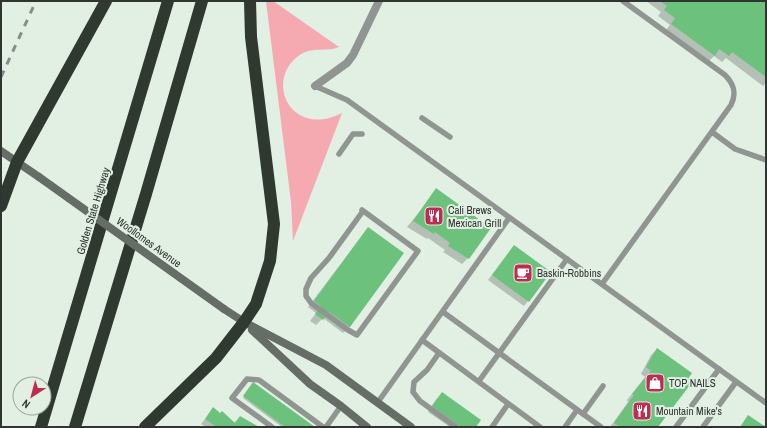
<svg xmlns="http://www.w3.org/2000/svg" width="767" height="428" viewBox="0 0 767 428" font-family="'Archivo Narrow',sans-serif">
<rect width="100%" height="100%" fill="#e2efe3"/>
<path fill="#f5a9b1" d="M266 1H273L339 47C328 52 315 47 303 53 262 76 289 140 342 113L293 241 291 202Z"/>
<g fill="#0003">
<polygon points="646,1 766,1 766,83 763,86 726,58 722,62 714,56 708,62 665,31 670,25 658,16 661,12"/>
<polygon points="437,190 468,258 462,264 443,252 445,250 428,238 427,239 407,227"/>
<polygon points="368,228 350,327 343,333 323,318 316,325 310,321 316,313 308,307"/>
<polygon points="514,246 528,301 524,306 488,280"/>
<polygon points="657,349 657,427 610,427 628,402 627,400 645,377 641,374 651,355"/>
<polygon points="252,385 313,427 282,427 243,398"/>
<polygon points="437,398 475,427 450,427 428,412"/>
<polygon points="213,409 234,423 240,417 257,427 206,427 201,424"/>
</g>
<g fill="#6cc17c">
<polygon points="660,1 766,1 766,77 732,52 729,56 719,49 715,56 671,24 675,18 664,10 667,6"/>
<polygon points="436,188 491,228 469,259 448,246 450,243 435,232 434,234 413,221"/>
<polygon points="368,227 404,253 350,327 329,312 323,320 315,314 321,306 314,301"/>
<polygon points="514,245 551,272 529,302 492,275"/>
<polygon points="657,348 692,373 688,379 691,382 690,385 658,427 620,427 614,423 634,395 632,394 651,371 646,367"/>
<polygon points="253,382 315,427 285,427 243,396"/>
<polygon points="442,392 481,420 476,427 461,427 432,406"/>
<polygon points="213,407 220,413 222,411 235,423 240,416 259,427 217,427 205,419"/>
<polygon points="748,415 766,427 740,427"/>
</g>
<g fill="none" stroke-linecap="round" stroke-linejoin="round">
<g stroke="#909591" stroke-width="5.5">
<polyline points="315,86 347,100 766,403"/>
<polyline points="422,118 450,137"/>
<polyline points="712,132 735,149 766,160"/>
<polyline points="339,154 353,134 362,134"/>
<polyline points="362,210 418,251 357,335 348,330 311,303 306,296 306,289 311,278 329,258 363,211"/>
<path d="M602 284 731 105C737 93 734 84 725 75L623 1"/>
<polyline points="443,312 601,427"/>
<polyline points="422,340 540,427"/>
<polyline points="439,353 427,370 414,382 413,392 420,401 456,427"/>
<polyline points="479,381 567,259"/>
<polyline points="378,402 509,218"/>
<polyline points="583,414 603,386"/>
<polyline points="272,427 232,398 247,379 259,380 323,427"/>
<polyline points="326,427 341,406"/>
<polyline points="492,427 508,404"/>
<polyline points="565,427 577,410"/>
<polyline points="676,427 719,369"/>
<polyline points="703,427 736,382"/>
</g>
<polyline stroke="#909591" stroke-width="8" points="315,86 347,63 353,55 379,1"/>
<g stroke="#656d66" stroke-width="8">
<polyline points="1,151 39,177"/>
<polyline points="224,309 244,322 326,365 411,427"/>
<polyline points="252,330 310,384 341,406 367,427"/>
</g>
<g stroke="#2f3930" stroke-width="12">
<polyline points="1,206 17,162 106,1"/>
<polyline points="41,427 168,1"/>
<polyline points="75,427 146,194 202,1"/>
<polyline points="145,427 216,358 244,322 256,304 270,261 274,224 251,37 250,1"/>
</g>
<polyline stroke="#868f87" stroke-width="3" stroke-dasharray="7 7" stroke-linecap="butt" points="1,77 36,1"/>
<polyline stroke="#656d66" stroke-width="8" points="39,177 224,309"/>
</g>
<defs>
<symbol id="restaurant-square" viewBox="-11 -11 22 22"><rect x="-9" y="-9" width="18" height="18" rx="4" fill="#be2d51" stroke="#e2efe3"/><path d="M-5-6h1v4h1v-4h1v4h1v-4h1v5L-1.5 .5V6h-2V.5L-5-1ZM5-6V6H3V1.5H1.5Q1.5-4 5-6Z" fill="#fff"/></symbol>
<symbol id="cafe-square" viewBox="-11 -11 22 22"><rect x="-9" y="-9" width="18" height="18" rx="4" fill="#be2d51" stroke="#e2efe3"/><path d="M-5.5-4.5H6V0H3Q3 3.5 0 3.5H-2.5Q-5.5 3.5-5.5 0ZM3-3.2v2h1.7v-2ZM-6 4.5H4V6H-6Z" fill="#fff"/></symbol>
<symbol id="shop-square" viewBox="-11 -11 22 22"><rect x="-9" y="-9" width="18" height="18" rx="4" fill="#be2d51" stroke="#e2efe3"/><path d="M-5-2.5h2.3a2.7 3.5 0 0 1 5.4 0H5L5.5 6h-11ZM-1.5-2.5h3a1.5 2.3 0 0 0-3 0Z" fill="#fff"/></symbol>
</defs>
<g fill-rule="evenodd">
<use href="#restaurant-square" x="423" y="205" width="22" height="22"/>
<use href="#cafe-square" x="512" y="262" width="22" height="22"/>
<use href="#shop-square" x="644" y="372" width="22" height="22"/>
<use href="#restaurant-square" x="631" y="400" width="22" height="22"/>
</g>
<g text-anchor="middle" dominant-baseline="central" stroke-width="4" stroke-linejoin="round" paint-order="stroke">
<g font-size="11" fill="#303531" stroke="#e2efe3" text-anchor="start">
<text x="448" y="210">Cali Brews<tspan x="448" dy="13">Mexican Grill</tspan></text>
<text x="537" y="273">Baskin-Robbins</text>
<text x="669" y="383">TOP NAILS</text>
<text x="656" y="411">Mountain Mike's</text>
</g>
<g font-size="11" fill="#303531" stroke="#e2efe3">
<text transform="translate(93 211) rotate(-73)">Golden State Highway</text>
<text transform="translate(149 242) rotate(36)">Woollomes Avenue</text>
</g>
</g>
<rect width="767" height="428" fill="none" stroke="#303531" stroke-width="4"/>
<g transform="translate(32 396) rotate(216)"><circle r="19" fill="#e2efe3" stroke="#9ba59c"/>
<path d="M0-3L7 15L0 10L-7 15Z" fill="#be2d51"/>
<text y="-6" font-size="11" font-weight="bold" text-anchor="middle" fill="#303531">N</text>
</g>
</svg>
